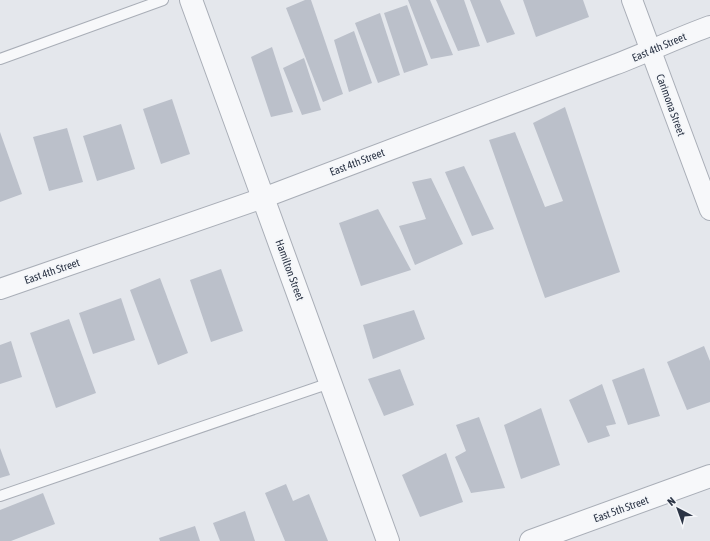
<svg xmlns="http://www.w3.org/2000/svg" width="710" height="541" viewBox="0 0 710 541" font-family="'Asap Condensed',sans-serif">
<rect width="100%" height="100%" fill="#e4e7ec"/>
<g fill="#bbc0ca">
<polygon points="305,0 311,0 343,94 323,102 286,8"/>
<polygon points="408,0 430,0 453,55 431,59"/>
<polygon points="436,0 464,0 480,46 458,51"/>
<polygon points="470,0 500,0 515,34 487,43"/>
<polygon points="523,0 583,0 589,17 536,37"/>
<polygon points="407,5 428,65 404,73 384,13"/>
<polygon points="380,13 400,75 378,83 355,23"/>
<polygon points="354,31 372,83 349,92 334,40"/>
<polygon points="272,47 293,112 271,117 251,57"/>
<polygon points="304,58 321,110 302,115 283,68"/>
<polygon points="172,99 190,154 161,164 143,109"/>
<polygon points="565,107 620,272 545,298 489,140 515,132 545,207 563,201 533,123"/>
<polygon points="121,124 135,169 97,181 83,136"/>
<polygon points="67,128 83,182 49,191 33,137"/>
<polygon points="0,132 22,194 0,202"/>
<polygon points="464,166 494,229 472,236 445,172"/>
<polygon points="431,178 463,244 415,265 399,226 426,219 412,182"/>
<polygon points="378,209 411,270 361,286 339,223"/>
<polygon points="221,269 243,331 211,342 190,280"/>
<polygon points="160,278 188,353 158,365 130,290"/>
<polygon points="121,298 135,340 93,354 79,313"/>
<polygon points="414,310 425,339 373,359 363,325"/>
<polygon points="69,319 96,393 56,408 30,333"/>
<polygon points="11,341 22,377 0,384 0,345"/>
<polygon points="704,346 710,361 710,402 687,410 667,362"/>
<polygon points="644,368 660,416 628,425 612,380"/>
<polygon points="400,369 414,405 384,416 368,379"/>
<polygon points="602,384 616,424 606,426 610,436 588,443 569,400"/>
<polygon points="541,408 560,465 521,479 504,425"/>
<polygon points="479,417 505,488 471,493 455,457 466,451 456,425"/>
<polygon points="0,448 10,475 0,478"/>
<polygon points="446,453 463,502 420,517 402,475"/>
<polygon points="286,484 293,501 309,494 328,541 285,541 265,493"/>
<polygon points="43,493 55,524 11,541 0,541 0,510"/>
<polygon points="245,511 255,541 220,541 213,523"/>
<polygon points="195,526 200,541 160,541 159,538"/>
</g>
<g fill="none" stroke-linecap="round" stroke-linejoin="round">
<defs>
<g id="service">
<polyline points="0,59 163,0"/>
<polyline points="0,496 330,383"/>
</g>
<g id="minor">
<polyline points="632,0 710,210"/>
<path d="M0 289 263 198 614 65C646 53 677 38 710 26"/>
</g>
<g id="tertiary">
<polyline points="191,0 388,541"/>
<polyline points="531,541 710,476"/>
</g>
</defs>
<use href="#service" stroke="#a9aeb7" stroke-width="12"/>
<use href="#minor" stroke="#a9aeb7" stroke-width="22"/>
<use href="#tertiary" stroke="#a9aeb7" stroke-width="24"/>
<use href="#service" stroke="#f7f8fa" stroke-width="10"/>
<use href="#minor" stroke="#f7f8fa" stroke-width="20"/>
<use href="#tertiary" stroke="#f7f8fa" stroke-width="22"/>
</g>
<g text-anchor="middle" dominant-baseline="central" stroke-width="3.5" stroke-linejoin="round" paint-order="stroke">
<g font-size="11" fill="#2b3445" stroke="#f4f6f9">
<text transform="translate(659 47) rotate(-23)">East 4th Street</text>
<text transform="translate(671 105) rotate(70)">Carimona Street</text>
<text transform="translate(357 162) rotate(-21)">East 4th Street</text>
<text transform="translate(290 270) rotate(70)">Hamilton Street</text>
<text transform="translate(52 271) rotate(-19)">East 4th Street</text>
<text transform="translate(621 509) rotate(-20)">East 5th Street</text>
</g>
</g>
<g transform="translate(678 509) rotate(319)" stroke="#f4f6f9" stroke-width="3" paint-order="stroke">
<path d="M0-3L7 15L0 10L-7 15Z" fill="#2b3445"/>
<text y="-6" font-size="11" font-weight="bold" text-anchor="middle" fill="#2b3445">N</text>
</g>
</svg>
